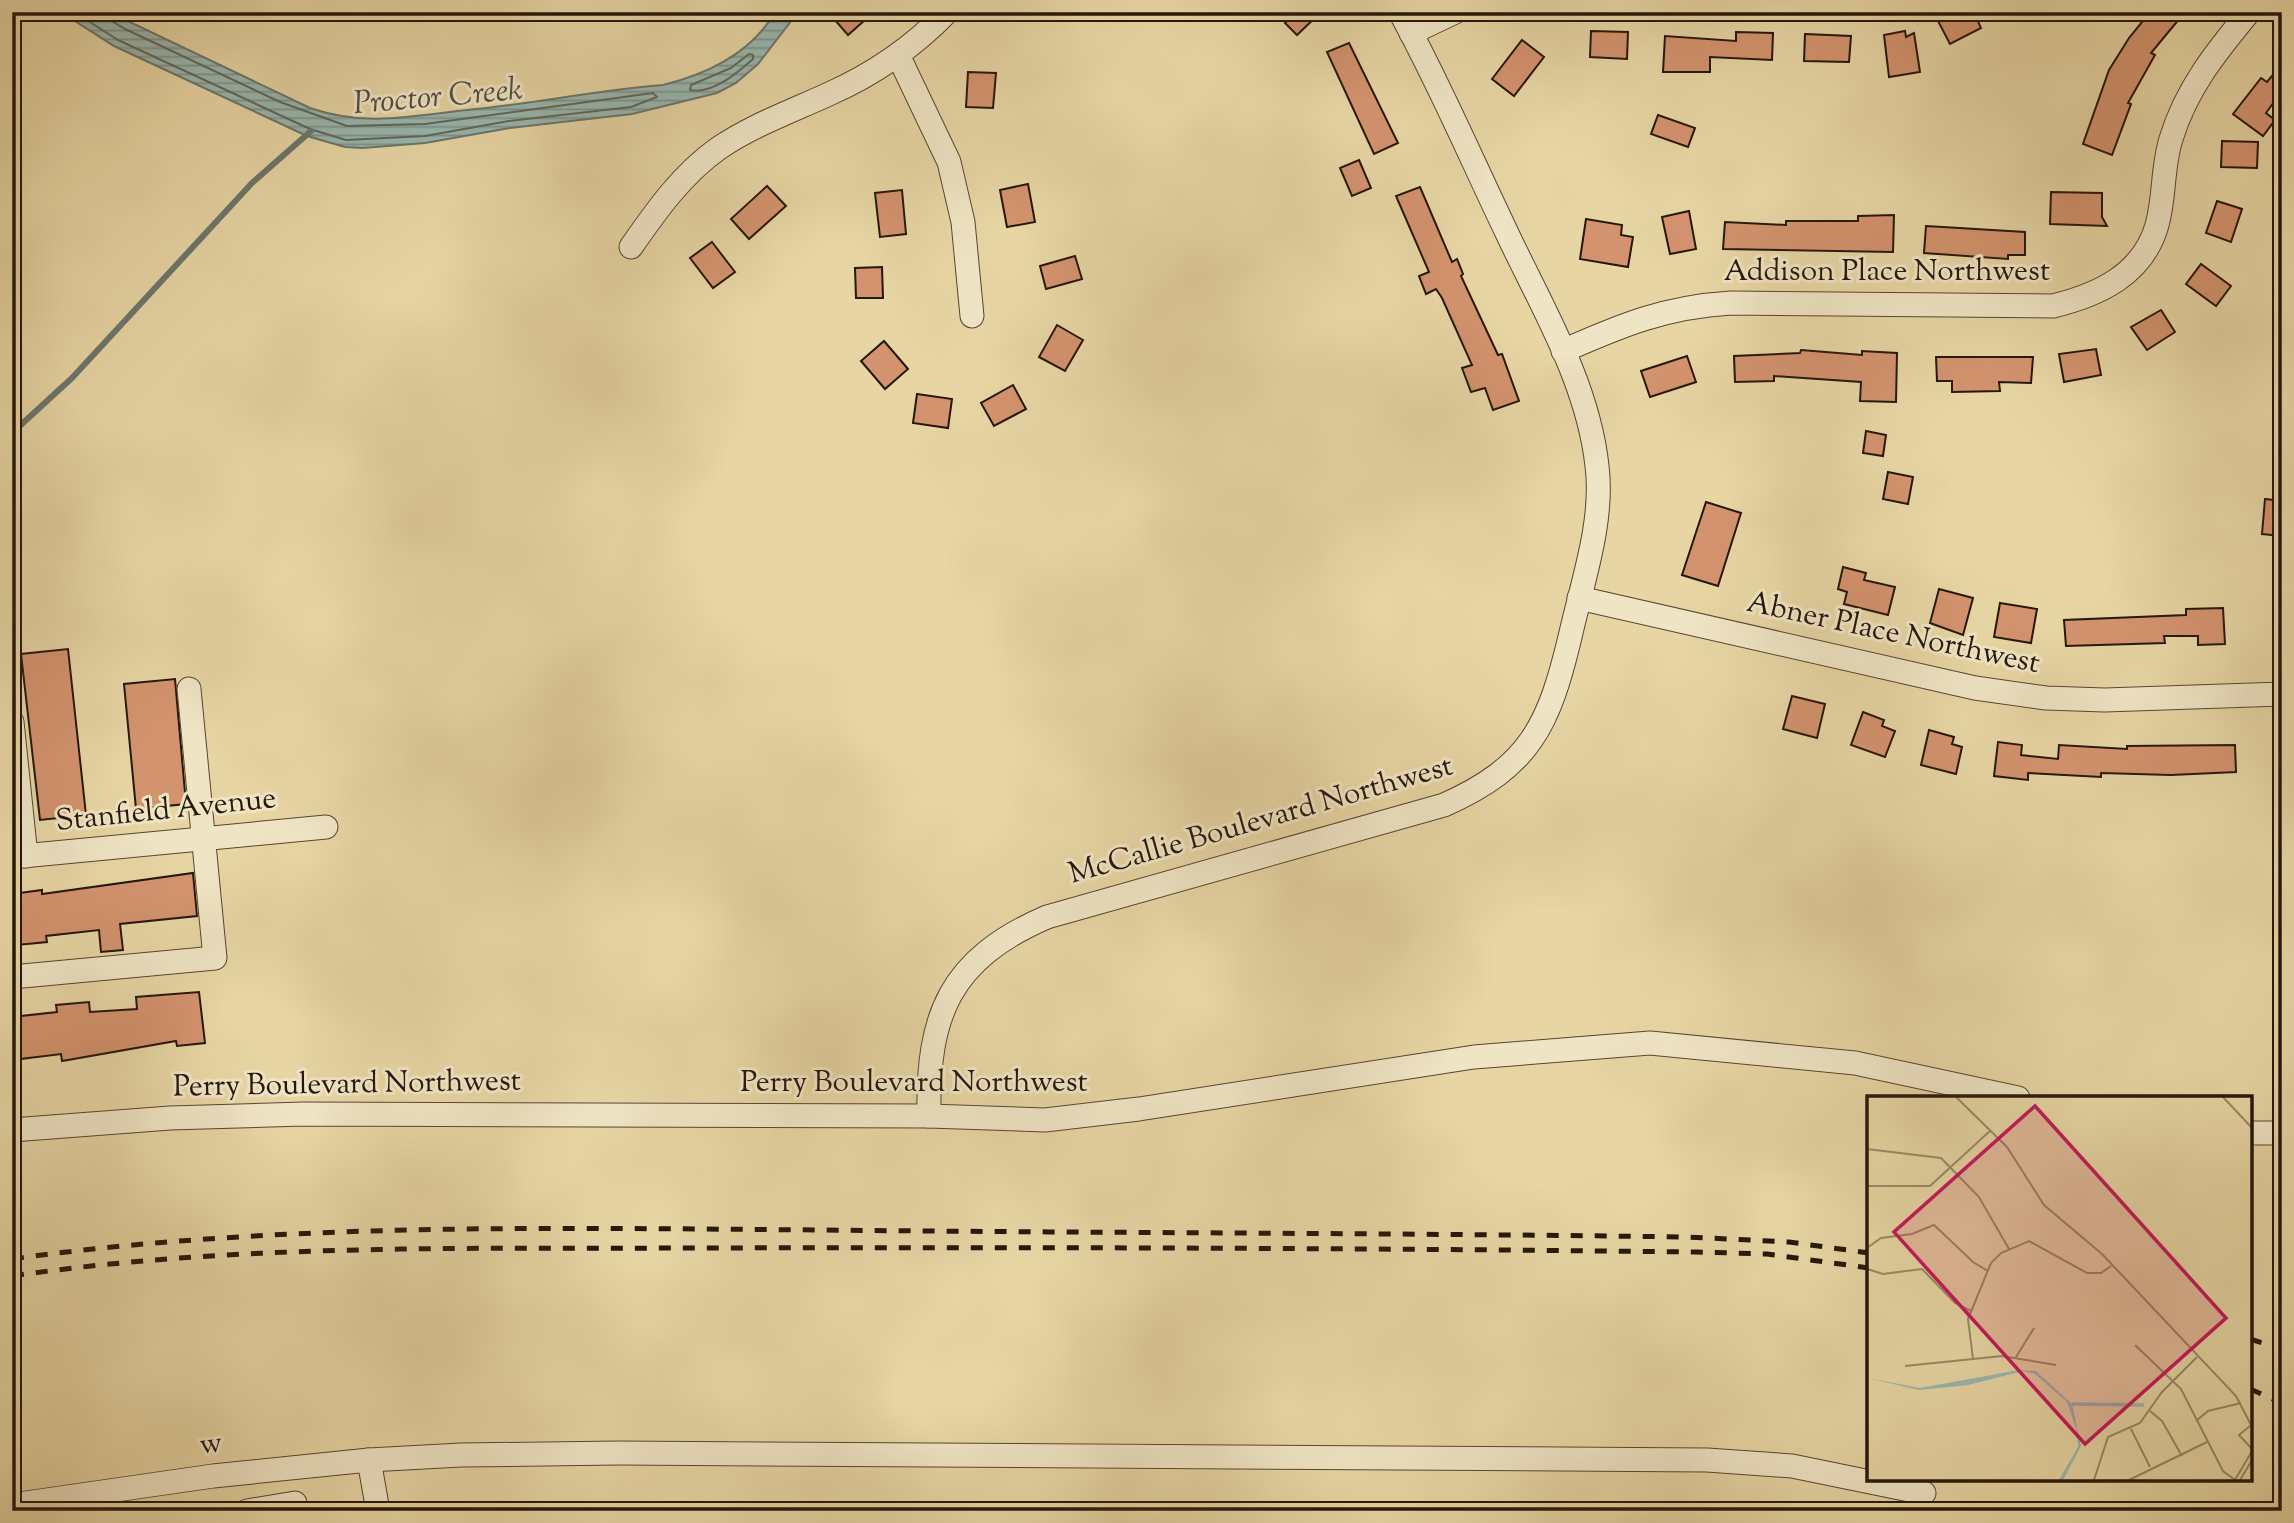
<svg xmlns="http://www.w3.org/2000/svg" width="2294" height="1523" viewBox="0 0 2294 1523" font-family="'Sorts Mill Goudy',serif">
<defs>
<pattern id="water-rules" width="6" height="5" patternUnits="userSpaceOnUse" patternTransform="scale(1.75)"><rect width="6" height="5" fill="#99b7af"/><path d="M0 2.5h6" fill="none" stroke="#7d948d"/></pattern>
</defs>
<rect width="100%" height="100%" fill="#e7d5a4"/>
<filter id="stains"><feTurbulence type="fractalNoise" baseFrequency=".00286" numOctaves="4"/><feColorMatrix values="0 0 0 0 .2 0 0 0 0 .09 0 0 0 0 .02 0 0 0 .5 -.17"/></filter>
<radialGradient id="worn" r=".72"><stop offset=".6" stop-color="#630" stop-opacity="0"/><stop offset="1" stop-color="#630" stop-opacity=".3"/></radialGradient>
<path fill="url(#water-rules)" stroke="#6b776d" stroke-width="2" d="M61 12H109L310 108C365 127 411 116 467 110 533 104 597 90 663 85 707 74 751 54 775 12H798L758 64 736 83 717 93 632 114 510 128 425 143 363 148 345 147 307 136 114 46Z"/>
<g fill="none" stroke-linecap="round" stroke-linejoin="round">
<g stroke="#60675d" stroke-width="2">
<polyline points="74,12 118,40 310,129 346,140 425,136 509,121 631,107 657,97 653,93 425,124 347,126 280,102 125,29 110,20 108,12"/>
<path d="M749 54 753 55V59C737 73 712 95 690 90L691 85 731 68Z"/>
</g>
<polyline stroke="#6b776d" stroke-width="6" points="12,433 72,378 252,183 311,131"/>
</g>
<g fill="#d3936e" stroke="#26170b" stroke-width="2">
<polygon points="828,12 874,12 848,35"/>
<polygon points="1295,12 1321,12 1297,35 1285,23"/>
<polygon points="1957,12 1974,12 1981,28 1950,44 1938,21"/>
<polygon points="2150,12 2185,12 2151,53 2155,55 2128,103 2131,104 2112,155 2083,144 2109,70 2129,38"/>
<polygon points="1591,31 1628,32 1627,59 1590,57"/>
<polygon points="1905,31 1906,37 1914,33 1920,72 1889,77 1884,35"/>
<polygon points="1736,32 1773,33 1772,60 1710,57 1710,72 1663,72 1665,36 1736,41"/>
<polygon points="1805,34 1851,36 1849,62 1804,61"/>
<polygon points="1522,40 1544,57 1514,96 1492,79"/>
<polygon points="1349,43 1398,143 1374,154 1327,52"/>
<polygon points="2282,64 2282,91 2266,113 2275,120 2263,136 2233,114 2261,78 2267,82"/>
<polygon points="968,72 996,73 993,108 966,107"/>
<polygon points="1658,115 1695,128 1688,147 1651,134"/>
<polygon points="2222,141 2258,142 2257,168 2221,167"/>
<polygon points="1359,160 1371,188 1352,196 1340,168"/>
<polygon points="1028,184 1035,222 1007,227 1000,190"/>
<polygon points="767,186 786,206 749,239 731,219"/>
<polygon points="1420,187 1452,262 1457,259 1463,274 1461,276 1498,355 1502,354 1519,401 1493,410 1485,388 1471,392 1462,368 1472,365 1442,298 1436,289 1426,294 1419,276 1429,272 1396,196"/>
<polygon points="902,190 906,234 880,237 875,193"/>
<polygon points="2051,192 2102,193 2102,217 2107,226 2050,224"/>
<polygon points="2217,201 2242,209 2231,242 2206,233"/>
<polygon points="1689,211 1696,249 1670,254 1662,217"/>
<polygon points="1894,215 1893,252 1723,249 1725,222 1786,225 1786,221 1858,221 1858,216"/>
<polygon points="1586,219 1622,225 1621,235 1633,237 1628,267 1580,259"/>
<polygon points="1926,226 2025,232 2025,255 2008,255 2008,259 1924,253"/>
<polygon points="712,242 735,272 713,288 690,258"/>
<polygon points="1075,256 1082,279 1046,289 1040,266"/>
<polygon points="2201,264 2231,286 2216,306 2186,284"/>
<polygon points="882,267 883,298 856,298 855,268"/>
<polygon points="2161,310 2175,332 2147,350 2131,327"/>
<polygon points="1057,325 1083,340 1065,371 1039,357"/>
<polygon points="884,341 908,369 885,389 861,361"/>
<polygon points="2096,349 2101,375 2064,382 2059,354"/>
<polygon points="1801,350 1862,355 1862,351 1897,353 1896,402 1860,401 1861,382 1774,376 1774,381 1735,382 1734,356 1800,353"/>
<polygon points="1687,356 1696,382 1650,397 1641,371"/>
<polygon points="1936,357 2033,357 2031,383 1999,382 2000,391 1952,392 1952,381 1937,381"/>
<polygon points="1013,385 1026,409 994,426 981,403"/>
<polygon points="917,394 952,399 948,428 913,423"/>
<polygon points="1866,431 1886,435 1883,456 1863,453"/>
<polygon points="1888,472 1913,477 1908,504 1883,499"/>
<polygon points="2265,499 2282,501 2282,536 2262,534"/>
<polygon points="1706,502 1741,513 1718,586 1682,575"/>
<polygon points="1843,567 1866,573 1864,580 1895,587 1888,615 1844,604 1847,592 1838,589"/>
<polygon points="1939,589 1973,598 1963,635 1930,623"/>
<polygon points="2000,603 2037,609 2031,643 1994,637"/>
<polygon points="2223,608 2225,644 2198,645 2198,636 2164,636 2165,643 2066,646 2064,620 2186,615 2186,609"/>
<polygon points="68,649 86,815 40,820 21,654"/>
<polygon points="175,679 186,804 136,809 124,684"/>
<polygon points="1792,696 1825,704 1817,738 1783,729"/>
<polygon points="1863,712 1884,720 1882,726 1895,731 1885,757 1851,745"/>
<polygon points="1929,730 1954,737 1952,744 1962,747 1956,774 1921,765"/>
<polygon points="1998,742 2022,745 2021,755 2058,759 2059,745 2127,749 2127,746 2235,745 2236,772 2171,775 2101,773 2101,777 2028,773 2028,780 1994,776"/>
<polygon points="193,873 197,916 120,924 123,950 101,952 99,930 46,936 47,942 17,945 12,894 42,890 42,894"/>
<polygon points="199,992 205,1043 177,1046 176,1041 62,1061 61,1054 12,1060 12,1017 57,1012 56,1005 89,1002 90,1012 137,1009 136,997"/>
</g>
<g fill="none" stroke-linecap="round" stroke-linejoin="round">
<defs>
<g id="minor">
<polyline points="1411,33 1455,12"/>
<polyline points="898,55 949,162 963,222 972,316"/>
<path d="M631 247C656 211 682 174 719 148 753 125 792 111 829 94 872 75 914 46 947 12"/>
<path d="M1563 351C1622 325 1665 307 1731 303L2053 306C2098 295 2143 275 2157 225 2165 197 2162 167 2171 139 2186 89 2216 52 2249 12"/>
<polyline points="1579,598 1975,688 2046,698 2105,700 2282,694"/>
<polyline points="12,722 26,856"/>
<polyline points="12,857 326,827"/>
<polyline points="12,977 215,958 189,689"/>
<path d="M929 1116C927 1014 950 959 1047 917L1444 805C1530 767 1549 725 1570 637 1582 583 1604 522 1597 466 1588 382 1541 306 1506 231 1471 158 1439 83 1400 12"/>
<polyline points="12,1130 170,1118 304,1114 929,1116 1045,1120 1139,1109 1474,1057 1650,1043 1855,1063 2018,1098"/>
<polyline points="2250,1133 2282,1133"/>
<polyline points="369,1460 461,1455 618,1453 1707,1460 1792,1466 1924,1493"/>
<polyline points="12,1505 213,1476 369,1460 378,1511"/>
<polyline points="247,1511 295,1503"/>
</g>
</defs>
<use href="#minor" stroke="#564631" stroke-width="25"/>
<use href="#minor" stroke="#efe4c4" stroke-width="23"/>
<g stroke="#26170b" stroke-width="5" stroke-dasharray="12 12" stroke-linecap="butt">
<path d="M12 1259C279 1222 550 1228 819 1230 1108 1233 1398 1233 1687 1237L1789 1242 1869 1253"/>
<path d="M12 1276C239 1243 469 1249 697 1248 1030 1247 1363 1248 1696 1252L1767 1254 1869 1268"/>
<polyline points="2250,1339 2282,1349"/>
<polyline points="2250,1389 2282,1403"/>
</g>
</g>
<g text-anchor="middle" dominant-baseline="central" stroke-width="6" stroke-linejoin="round" paint-order="stroke">
<g font-size="30" fill="#26170b" stroke="#efe4c4">
<text x="1887" y="272">Addison Place Northwest</text>
<text transform="translate(1893 634) rotate(12)">Abner Place Northwest</text>
<text transform="translate(166 811) rotate(-6)">Stanfield Avenue</text>
<text transform="translate(1261 821) rotate(-16)">McCallie Boulevard Northwest</text>
<text x="914" y="1083">Perry Boulevard Northwest</text>
<text transform="translate(347 1085) rotate(-1)">Perry Boulevard Northwest</text>
<text transform="translate(211 1445) rotate(-7)">w</text>
</g>
<g font-size="32" font-style="italic" fill="#4e4f44" stroke="#efe4c4">
<text transform="translate(438 98) rotate(-5)">Proctor Creek</text>
</g>
</g>
<g transform="translate(1867 1096)">
<rect width="385" height="385" fill="#e7d5a4"/>
<path d="M152 274 169 275 205 308 214 350 196 384H192L211 351 210 335 200 306 168 278 156 275 101 289 52 294 0 282 53 292Z" fill="#99b7af"/>
<path fill="none" stroke="#99b7af" stroke-width="3.5" d="M205 308 277 309"/>
<path fill="none" stroke="#9a8967" stroke-width="2" d="M89 1 140 51 177 109 235 158 369 300 385 331M356 1 385 32M0 53 74 62 112 101 142 153M0 90H63L124 34M0 152 14 142 45 138 67 129 106 166 121 175M0 173 16 178 55 173 88 207 104 215M268 249 314 293 356 375 368 384M149 261 167 232M106 263 101 223 124 167 134 157 162 145 220 177H234L244 170M38 270 135 260 189 269M283 315 295 325 315 360M329 325 341 315 374 307M384 329 372 339 385 353M264 333 283 371M227 384 241 341 273 327 295 296 330 261M262 384 340 346M368 384 385 355M373 384 385 364"/>
<path fill="#c2185b" fill-opacity="0.15" stroke="#c2185b" stroke-width="3.5" d="M168 10 359 222 218 348 27 136Z"/>
<rect width="385" height="385" fill="none" stroke="#26170b" stroke-width="3.5"/>
</g>
<rect width="2294" height="1523" fill="none" stroke="#e7d5a4" stroke-width="42"/>
<rect x="14" y="14" width="2266" height="1495" fill="none" stroke="#26170b" stroke-width="3.5"/>
<rect x="21" y="21" width="2252" height="1481" fill="none" stroke="#26170b" stroke-width="2"/>
<rect width="100%" height="100%" filter="url(#stains)"/>
<rect width="100%" height="100%" fill="url(#worn)"/>
</svg>
